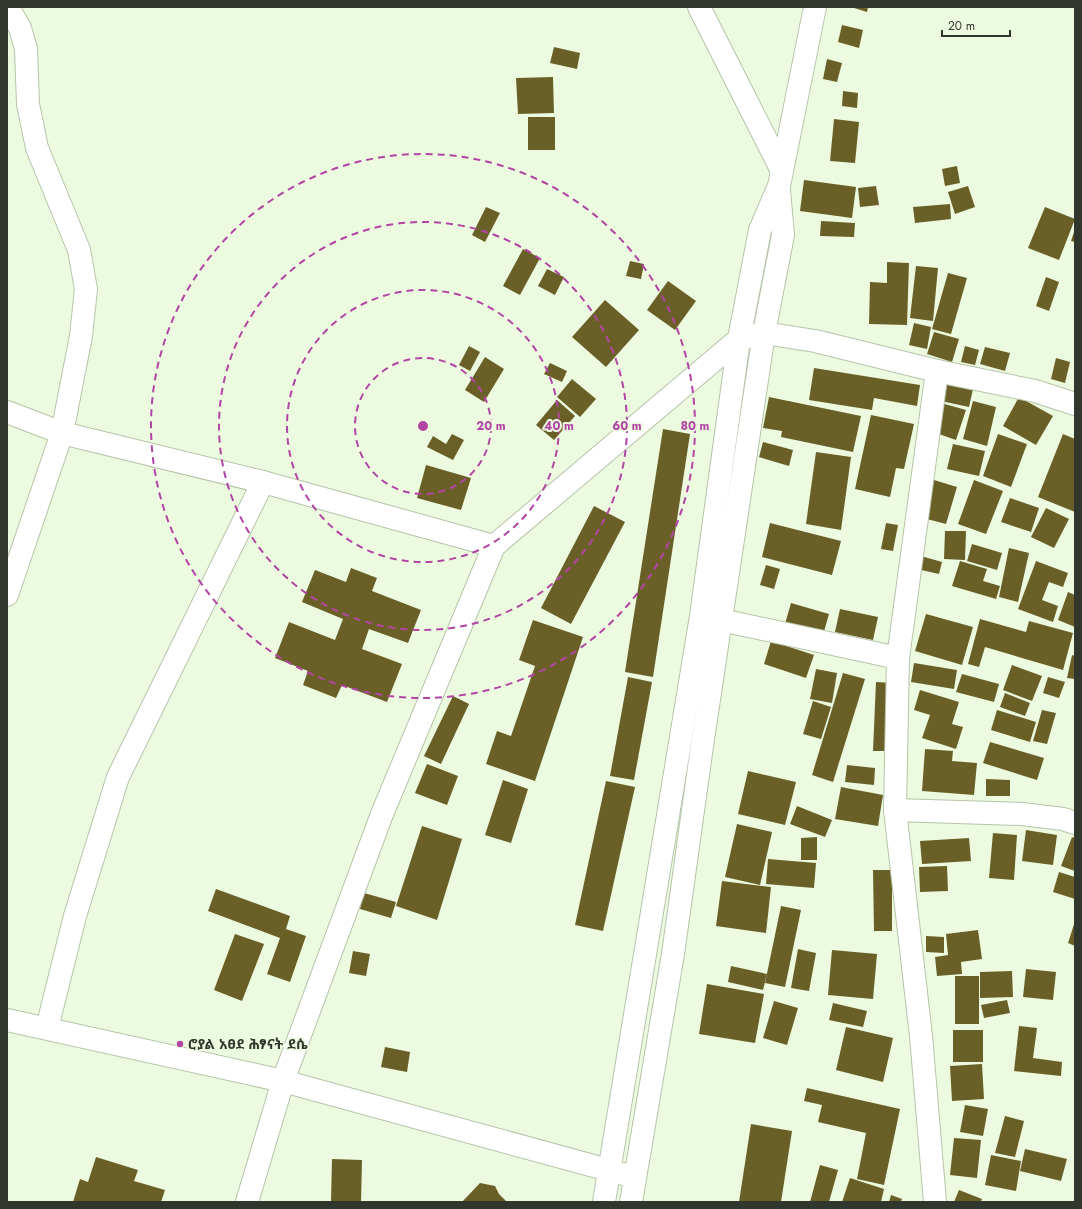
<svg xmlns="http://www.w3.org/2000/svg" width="1082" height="1209" viewBox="0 0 1082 1209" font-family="Jost,'Noto Sans Ethiopic',sans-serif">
<rect width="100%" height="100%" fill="#ecfbe0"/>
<g fill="#6a6027">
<polygon points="851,7 868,7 867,12"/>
<polygon points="842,25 863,30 859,48 838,42"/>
<polygon points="554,47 580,53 577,69 550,63"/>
<polygon points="827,59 842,63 837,82 823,79"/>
<polygon points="553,77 554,113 518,114 516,78"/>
<polygon points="843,91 858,93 857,108 842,106"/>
<rect x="528" y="117" width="27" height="33"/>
<polygon points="834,119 859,122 855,163 830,161"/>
<polygon points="957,166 960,183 945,186 942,169"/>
<polygon points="804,180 856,187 852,218 800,211"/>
<polygon points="876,186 879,205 860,207 858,188"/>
<polygon points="968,186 975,207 955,214 948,192"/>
<polygon points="950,204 951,219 915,223 913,207"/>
<polygon points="486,207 500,213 485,242 472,235"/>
<polygon points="1045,207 1075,219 1059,260 1028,248"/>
<polygon points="821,221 855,223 854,237 820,236"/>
<polygon points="1075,229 1075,242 1071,241"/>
<polygon points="523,249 540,258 520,295 503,286"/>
<polygon points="630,261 644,264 641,279 626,276"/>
<polygon points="887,262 909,263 907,325 869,324 870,282 887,283"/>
<polygon points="916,266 938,268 933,321 910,318"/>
<polygon points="547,269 564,277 555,295 538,286"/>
<polygon points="948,273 967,278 951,334 932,329"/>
<polygon points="1046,277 1059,282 1049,311 1036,306"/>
<polygon points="668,281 696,301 675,330 647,310"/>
<polygon points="605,300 639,330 606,367 572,337"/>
<polygon points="914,323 931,327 927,349 909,345"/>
<polygon points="934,332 959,339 952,362 927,354"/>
<polygon points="469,346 480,352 470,371 459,365"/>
<polygon points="965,346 979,350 975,365 961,362"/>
<polygon points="985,347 1010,353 1005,371 980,364"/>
<polygon points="485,357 504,369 484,402 465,390"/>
<polygon points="1056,358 1070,362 1065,383 1051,379"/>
<polygon points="550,363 567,371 562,382 544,374"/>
<polygon points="814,368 920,385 917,406 874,398 872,410 809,400"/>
<polygon points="572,379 596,399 580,417 557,397"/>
<polygon points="944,383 973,389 969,407 941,401"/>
<polygon points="769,397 861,416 853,452 781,437 782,431 763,428"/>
<polygon points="1019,397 1053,416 1036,445 1003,426"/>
<polygon points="557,400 575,416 554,440 536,425"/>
<polygon points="973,401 996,407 987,446 963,439"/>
<polygon points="941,403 966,410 956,440 933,432"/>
<polygon points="871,415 914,424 904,469 896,468 890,497 855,489"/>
<polygon points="663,429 690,434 653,677 625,672"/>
<polygon points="452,434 464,440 453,460 427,447 433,436 446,444"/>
<polygon points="998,434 1027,444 1011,487 983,476"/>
<polygon points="1063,434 1075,439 1075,512 1038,497"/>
<polygon points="763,442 793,450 789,466 759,457"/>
<polygon points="953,444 985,451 979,476 947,469"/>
<polygon points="816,452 851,457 841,530 806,524"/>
<polygon points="426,465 471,478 461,510 417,498"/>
<polygon points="934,480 957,487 946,524 923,518"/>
<polygon points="974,480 1003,491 986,534 958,524"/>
<polygon points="1010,498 1039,508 1031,532 1001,522"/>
<polygon points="594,506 625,522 571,624 541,608"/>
<polygon points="1046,508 1069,519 1054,548 1031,537"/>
<polygon points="770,523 841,541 832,575 762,557"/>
<polygon points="886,523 898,525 893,551 881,549"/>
<polygon points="945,531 966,531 965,560 944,559"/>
<polygon points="972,544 1002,553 997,570 967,561"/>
<polygon points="1009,548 1029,553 1018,602 999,597"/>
<polygon points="921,556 942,562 939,574 917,569"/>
<polygon points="960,561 987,569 983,581 1000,586 996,599 952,586"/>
<polygon points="1036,561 1068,573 1063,587 1049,582 1042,600 1058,606 1053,622 1018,609"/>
<polygon points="766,565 780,569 774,589 760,585"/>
<polygon points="351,568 377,578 372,591 421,610 408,643 369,629 362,649 402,664 387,702 342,685 336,698 303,685 308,671 275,658 289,622 335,640 343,619 302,602 315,570 346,582"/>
<polygon points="1068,592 1075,595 1075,627 1058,620"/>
<polygon points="791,603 829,614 823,635 785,624"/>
<polygon points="840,609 878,617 873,640 835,632"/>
<polygon points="926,614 973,627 962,665 915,651"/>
<polygon points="980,619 1026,632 1029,621 1073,633 1063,670 985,647 979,667 968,664"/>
<polygon points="533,620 583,637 535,781 486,764 497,731 511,736 535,666 519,660"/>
<polygon points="771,641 814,655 806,678 764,664"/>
<polygon points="1072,655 1075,656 1075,679 1067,678"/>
<polygon points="914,663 957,670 954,689 911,682"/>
<polygon points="1012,665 1042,676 1032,701 1003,690"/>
<polygon points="816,669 837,673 832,703 810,699"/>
<polygon points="843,673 865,679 833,782 812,775"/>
<polygon points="962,674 999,684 994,702 956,692"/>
<polygon points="628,677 652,682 634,780 610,776"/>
<polygon points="1048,677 1065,682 1059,698 1043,693"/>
<polygon points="876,682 894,683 891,751 873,751"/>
<polygon points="920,690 959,702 952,724 963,727 956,749 922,738 930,715 914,710"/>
<polygon points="1005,693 1030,703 1025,716 1000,707"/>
<polygon points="453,696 469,704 441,764 424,756"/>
<polygon points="813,701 831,707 821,739 803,734"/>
<polygon points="997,710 1036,722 1030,742 991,730"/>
<polygon points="1042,710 1056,713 1047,744 1033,741"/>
<polygon points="990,742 1044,758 1037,780 983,763"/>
<polygon points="925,749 953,751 952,761 977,763 974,795 922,791"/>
<polygon points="427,764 458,776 447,805 415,793"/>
<polygon points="847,765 875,768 874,785 845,782"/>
<polygon points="748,771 796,782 785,825 738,814"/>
<polygon points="986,779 1010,780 1010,796 986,796"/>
<polygon points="503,780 528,789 511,843 485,835"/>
<polygon points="606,781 635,787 603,931 575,925"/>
<polygon points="841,787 883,795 878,826 835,819"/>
<polygon points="797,806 832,820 825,837 790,824"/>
<polygon points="737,824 772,832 760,885 725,877"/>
<polygon points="422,826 462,839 437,920 396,906"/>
<polygon points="1026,830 1057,835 1053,865 1022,861"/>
<polygon points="993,833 1017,835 1014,880 989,878"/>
<polygon points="817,837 817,860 801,860 801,838"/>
<polygon points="1072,837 1075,838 1075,871 1061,866"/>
<polygon points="969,838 971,861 922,864 920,841"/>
<polygon points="768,859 816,863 814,888 766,884"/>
<polygon points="947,866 948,891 920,892 919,867"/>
<polygon points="873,870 892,870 892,931 874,931"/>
<polygon points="1059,872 1075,877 1075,899 1053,892"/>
<polygon points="722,881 771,887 766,933 716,926"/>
<polygon points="216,889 290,916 286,929 306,936 290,982 267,974 280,938 208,911"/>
<polygon points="364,893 396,902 391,918 360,909"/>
<polygon points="781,906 801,910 785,987 765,983"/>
<polygon points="1075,921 1075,946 1068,943"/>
<polygon points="978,930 982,959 961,962 962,974 937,976 935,957 948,955 946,934"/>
<polygon points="235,934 264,944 242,1001 214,990"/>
<polygon points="926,936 944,937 944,953 926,952"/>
<polygon points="798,949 816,953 809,991 791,988"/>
<polygon points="832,950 877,954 873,999 828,995"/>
<polygon points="353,951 370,954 366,976 349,973"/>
<polygon points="731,966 767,974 763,990 728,982"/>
<polygon points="1026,969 1056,972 1053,1000 1023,997"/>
<polygon points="1012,971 1013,997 980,998 980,972"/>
<rect x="955" y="976" width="24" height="48"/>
<polygon points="707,984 764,994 755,1043 699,1034"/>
<polygon points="1007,1000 1010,1013 984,1018 981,1005"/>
<polygon points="774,1001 798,1008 787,1045 763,1038"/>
<polygon points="833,1003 867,1011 863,1027 829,1020"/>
<polygon points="1019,1026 1037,1028 1033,1058 1062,1062 1061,1076 1014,1071"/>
<polygon points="846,1027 893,1038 883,1082 836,1070"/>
<rect x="953" y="1030" width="30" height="32"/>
<polygon points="385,1047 410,1052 407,1072 381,1067"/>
<polygon points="982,1064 984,1099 952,1101 950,1066"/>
<polygon points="807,1088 900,1109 884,1185 857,1179 866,1133 818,1122 822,1105 804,1101"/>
<polygon points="965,1105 988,1109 983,1136 960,1132"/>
<polygon points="1005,1116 1024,1121 1015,1157 995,1153"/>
<polygon points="751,1124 792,1131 781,1202 739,1202"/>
<polygon points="954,1138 981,1140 977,1178 950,1175"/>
<polygon points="1025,1149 1067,1159 1061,1181 1020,1171"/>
<polygon points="991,1155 1021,1161 1016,1191 985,1185"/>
<polygon points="96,1157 138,1170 134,1181 165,1190 161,1202 73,1202 80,1179 88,1182"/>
<polygon points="332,1159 362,1160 361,1202 331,1202"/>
<polygon points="820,1165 838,1170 829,1202 810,1202"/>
<polygon points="850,1178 884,1189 881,1202 842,1202"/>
<polygon points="480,1183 495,1186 499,1194 507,1202 462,1202"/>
<polygon points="959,1190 982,1199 981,1202 954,1202"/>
<polygon points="891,1195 902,1199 901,1202 889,1202"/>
</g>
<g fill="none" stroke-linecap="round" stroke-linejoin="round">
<defs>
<g id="minor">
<polyline points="699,7 782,171"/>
<polyline points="7,412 62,433 263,482 494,546"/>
<polyline points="7,595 62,433 81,336 86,289 79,250 37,148 28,104 26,49 20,28 8,7"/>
<polyline points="707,617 898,658"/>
<polyline points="895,810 1022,814 1063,819 1075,823"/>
<polyline points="7,1020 283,1081 623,1174"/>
<polyline points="47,1028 75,916 118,777 263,482"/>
<polyline points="247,1202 283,1081 382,814 494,546 739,339 764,333 815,341 937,371 1035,391 1075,404"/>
<polyline points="604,1202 701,616 739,339 760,230 779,186 815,7"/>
<polyline points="631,1202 673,954 702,746 764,333 783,235 779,190"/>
<polyline points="935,1202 921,1036 895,810 898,658 937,371"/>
</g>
</defs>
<use href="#minor" stroke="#b6c4aa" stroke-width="24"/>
<use href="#minor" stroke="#fff" stroke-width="22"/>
</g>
<g fill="none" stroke="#b245a4" stroke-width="2" stroke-dasharray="7 5">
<circle cx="423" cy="426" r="68"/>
<circle cx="423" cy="426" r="136"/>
<circle cx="423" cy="426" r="204"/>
<circle cx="423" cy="426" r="272"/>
</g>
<circle fill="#b245a4" stroke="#ecfbe0" stroke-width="1.5" cx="180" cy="1044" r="4"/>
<g text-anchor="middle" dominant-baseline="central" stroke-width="4" stroke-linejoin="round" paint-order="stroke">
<g font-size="14" font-weight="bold" fill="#32372d" stroke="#ecfbe0" text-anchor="start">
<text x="188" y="1044">ሮያል አፀደ ሕፃናት ደሴ</text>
</g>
</g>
<circle cx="423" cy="426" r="6" fill="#b245a4" stroke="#ecfbe0" stroke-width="2"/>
<g font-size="12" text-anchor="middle" font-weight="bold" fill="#b245a4" stroke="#ecfbe0" stroke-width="4" stroke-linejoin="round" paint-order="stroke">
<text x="491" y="430">20 m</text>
<text x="559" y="430">40 m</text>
<text x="627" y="430">60 m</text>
<text x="695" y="430">80 m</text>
</g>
<rect width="1082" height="1209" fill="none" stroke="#32372d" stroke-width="16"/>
<path d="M942 30v6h68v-6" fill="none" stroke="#32372d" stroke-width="2"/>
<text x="948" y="30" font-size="12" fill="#32372d" stroke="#ecfbe0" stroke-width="3" paint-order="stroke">20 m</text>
</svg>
